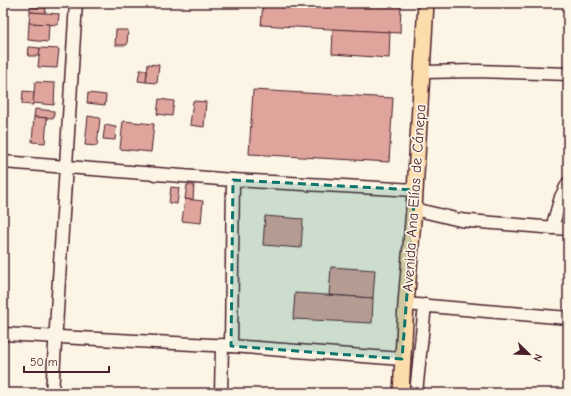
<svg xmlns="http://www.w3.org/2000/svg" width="571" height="396" viewBox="0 0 571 396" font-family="'Comic Neue',sans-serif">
<rect width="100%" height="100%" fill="#fcf5e5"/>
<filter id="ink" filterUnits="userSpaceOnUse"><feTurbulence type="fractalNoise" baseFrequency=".025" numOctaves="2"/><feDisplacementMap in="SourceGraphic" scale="8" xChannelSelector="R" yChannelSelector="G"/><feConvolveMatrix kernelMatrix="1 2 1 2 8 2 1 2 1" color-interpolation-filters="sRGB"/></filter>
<g filter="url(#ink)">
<g fill="#dfa59d" stroke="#4a1f2b">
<polygon points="263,3 401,3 400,33 261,25"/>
<polygon points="30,7 46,8 45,13 30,12"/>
<polygon points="30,12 59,14 58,25 29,23"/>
<polygon points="29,23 49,24 48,42 28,40"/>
<polygon points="333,29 390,32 389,58 332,54"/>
<polygon points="116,30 128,30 127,45 115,45"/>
<polygon points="29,47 40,48 39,56 28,56"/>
<polygon points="40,48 59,49 57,68 38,67"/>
<polygon points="148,64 159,65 157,83 146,82"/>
<polygon points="140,70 147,70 146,82 138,81"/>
<polygon points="35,82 55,83 54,105 33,103"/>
<polygon points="253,90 393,98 389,162 249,154"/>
<polygon points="23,91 34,92 33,105 22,104"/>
<polygon points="88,93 106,95 105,105 87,103"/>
<polygon points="159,99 174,101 172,116 157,114"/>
<polygon points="193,101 206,102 204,127 190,125"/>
<polygon points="35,109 54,111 54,118 34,117"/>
<polygon points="88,116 100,118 97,146 85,145"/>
<polygon points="34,117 47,118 45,143 32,142"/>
<polygon points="123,121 154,124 151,152 120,149"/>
<polygon points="105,125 116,127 115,140 103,139"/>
<polygon points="187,185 194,185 193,200 185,199"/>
<polygon points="171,187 179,188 177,204 169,203"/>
<polygon points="185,199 203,201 201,223 182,221"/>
<polygon points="265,216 303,219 301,248 263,245"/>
<polygon points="331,267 375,270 373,298 329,295"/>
<polygon points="295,293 373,298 372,323 293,319"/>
</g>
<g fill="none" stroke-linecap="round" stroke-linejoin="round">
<defs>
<g id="minor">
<polyline points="423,72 477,71 568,74"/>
<polyline points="3,162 233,180 415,190"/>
<polyline points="414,209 460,220 481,222 568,229"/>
<polyline points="552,228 561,197 568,183"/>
<polyline points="406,304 568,318"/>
<polyline points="3,334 231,346 402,359"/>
<polyline points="231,346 233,180"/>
<polyline points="52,393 76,3"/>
<polyline points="221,393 222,345"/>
<polyline points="416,393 425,305"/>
</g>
<polyline id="major" points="401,393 406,304 414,209 426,3"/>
</defs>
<use href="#minor" stroke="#4a1f2b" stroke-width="15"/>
<use href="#major" stroke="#4a1f2b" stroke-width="18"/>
<use href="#minor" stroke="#fcf5e5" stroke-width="12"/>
<use href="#major" stroke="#fddcac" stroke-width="15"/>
</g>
</g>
<path fill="#0f766e" fill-opacity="0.2" stroke="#0f766e" stroke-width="3" stroke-dasharray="8 5" stroke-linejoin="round" d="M233 180 415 190 402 359 231 346Z"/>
<g text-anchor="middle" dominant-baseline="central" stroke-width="3.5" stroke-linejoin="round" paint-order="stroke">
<g font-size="15" fill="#4a1f2b" stroke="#fcf5e5">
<text transform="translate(414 198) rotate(-86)">Avenida Ana Elías de Cánepa</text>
</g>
</g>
<rect width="571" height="396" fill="none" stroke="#fcf5e5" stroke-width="16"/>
<rect x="8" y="8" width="555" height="380" fill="none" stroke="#4a1f2b" stroke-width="1.5" filter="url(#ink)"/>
<g transform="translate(529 354) rotate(113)" stroke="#fcf5e5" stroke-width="3" paint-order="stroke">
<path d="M0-3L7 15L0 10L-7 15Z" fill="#4a1f2b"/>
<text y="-6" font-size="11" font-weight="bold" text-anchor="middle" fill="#4a1f2b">N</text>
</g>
<path d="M24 366v6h85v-6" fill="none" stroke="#4a1f2b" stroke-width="2"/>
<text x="30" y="366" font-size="12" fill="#4a1f2b" stroke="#fcf5e5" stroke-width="3" paint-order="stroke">50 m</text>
</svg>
